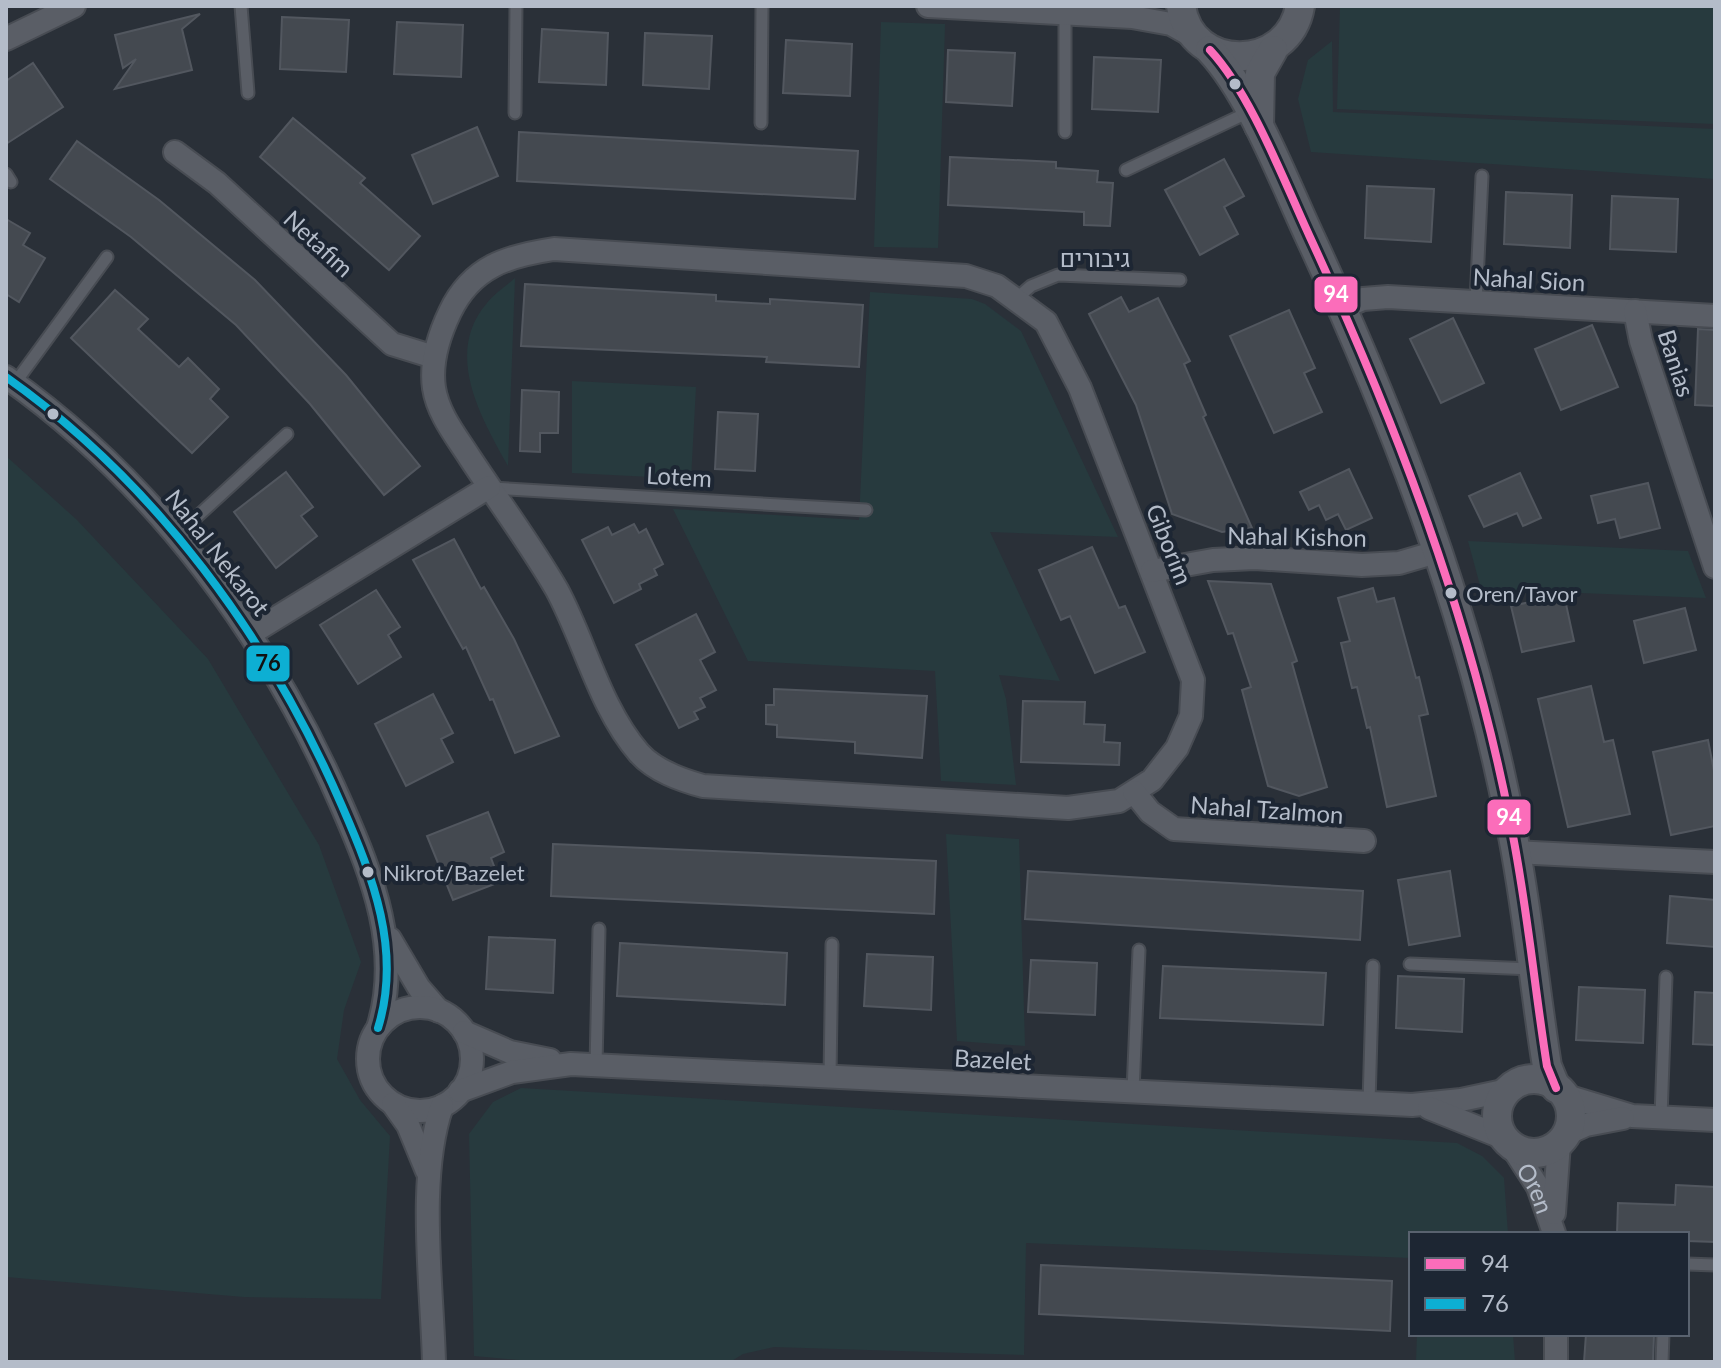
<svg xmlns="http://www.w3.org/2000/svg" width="1721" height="1368" viewBox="0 0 1721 1368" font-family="Lato,Heebo,sans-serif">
<rect width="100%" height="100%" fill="#2a3038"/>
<g fill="#273a3e">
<polygon points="1340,6 1715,6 1715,124 1337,109"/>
<polygon points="881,22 945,24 938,248 874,247"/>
<polygon points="1332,41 1333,112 1715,129 1715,179 1311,152 1298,99 1308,60"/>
<path d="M515 278 508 466C482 419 443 354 487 303 494 294 506 286 515 278Z"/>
<polygon points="870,292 972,299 985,304 1021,331 1118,537 990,532 1060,681 999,675 1006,699 1016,785 941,781 935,671 748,661 673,509 859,520"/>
<polygon points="572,381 696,387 691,479 572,473"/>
<polygon points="6,456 77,520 208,659 319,845 361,962 344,1010 337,1059 360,1100 390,1136 381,1299 244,1297 6,1277"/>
<polygon points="1468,541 1688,551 1706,598 1481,589"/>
<polygon points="946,834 1019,839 1025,1046 957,1041"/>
<polygon points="521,1088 1457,1143 1482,1156 1504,1178 1508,1234 1411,1234 1411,1258 1026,1243 1024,1355 774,1347 743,1354 730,1362 543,1362 474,1356 469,1134 493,1102"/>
<polygon points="1417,1334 1513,1334 1515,1362 1416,1362"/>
</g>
<g fill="#444950" stroke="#52575f" stroke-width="2">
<polygon points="200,14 182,29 192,70 115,89 136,59 123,68 115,35"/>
<polygon points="282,17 349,20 346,72 280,69"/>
<polygon points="397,22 463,25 461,77 394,74"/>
<polygon points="542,29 608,33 606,85 539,82"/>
<polygon points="645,33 712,36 709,89 643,85"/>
<polygon points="786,40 852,44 850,96 783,93"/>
<polygon points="948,50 1015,53 1012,106 946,102"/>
<polygon points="1094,57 1161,60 1158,112 1092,109"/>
<polygon points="33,63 63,107 6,144 6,81"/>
<polygon points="293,118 365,178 360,183 420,236 389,270 260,157"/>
<polygon points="477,127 498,176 433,204 412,155"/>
<polygon points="519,132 858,151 855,199 517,181"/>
<polygon points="77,141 159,200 255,280 346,375 420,466 384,495 310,404 236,325 131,237 50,179"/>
<polygon points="950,157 1056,162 1056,168 1098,171 1097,182 1113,183 1110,226 1084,225 1084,212 948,205"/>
<polygon points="1224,159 1244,196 1224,207 1238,234 1200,255 1165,190"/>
<polygon points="1367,186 1434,189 1431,242 1365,238"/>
<polygon points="1506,192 1572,195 1570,248 1504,244"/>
<polygon points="1612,196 1678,199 1676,252 1610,249"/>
<polygon points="6,219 30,233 23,245 45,258 19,302 6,294"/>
<polygon points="525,284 716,295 716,301 770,304 770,299 863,305 859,367 766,362 767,357 521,346"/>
<polygon points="115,290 148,319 138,329 179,367 188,358 219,389 210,399 228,417 192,453 71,338"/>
<polygon points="1121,297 1129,312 1158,298 1190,361 1184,364 1206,415 1203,417 1252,528 1222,532 1172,514 1136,405 1089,314"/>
<polygon points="1289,310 1315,368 1304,373 1322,412 1274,433 1230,336"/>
<polygon points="1453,318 1484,383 1441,403 1410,339"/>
<polygon points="1592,325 1618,387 1561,410 1535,349"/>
<polygon points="1698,329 1715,330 1715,406 1695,405"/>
<polygon points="522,390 559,392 558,433 540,433 540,452 520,451"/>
<polygon points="718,412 758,414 755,471 715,469"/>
<polygon points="1349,469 1372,518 1346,530 1338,514 1326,520 1319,505 1309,510 1300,492"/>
<polygon points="286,472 313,507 301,516 317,536 276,568 234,512"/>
<polygon points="1520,473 1541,518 1523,526 1517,513 1484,527 1469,496"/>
<polygon points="1648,483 1660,528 1620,538 1615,519 1598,523 1591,496"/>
<polygon points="634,524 639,533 646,529 663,564 654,569 657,575 639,584 641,589 614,603 582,540 608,527 612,535"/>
<polygon points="454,539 481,589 484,587 514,639 559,736 515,753 493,699 490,700 466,647 463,649 413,560"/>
<polygon points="1092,547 1119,608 1125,606 1145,652 1095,673 1070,616 1061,620 1039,570"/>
<polygon points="1208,581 1271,584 1297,661 1292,663 1327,787 1299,796 1268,786 1242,690 1251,687 1233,633 1228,634"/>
<polygon points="1373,588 1377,602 1394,598 1416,678 1419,677 1428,714 1419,716 1436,796 1387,807 1370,727 1367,728 1357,687 1352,688 1341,643 1350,641 1338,598"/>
<polygon points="376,590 400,627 388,635 401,657 358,684 320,625"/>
<polygon points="1564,595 1574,641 1522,652 1511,606"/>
<polygon points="1685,608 1696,650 1644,663 1634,621"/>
<polygon points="696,614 715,652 700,660 716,690 700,698 705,707 694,712 698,719 679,728 636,645"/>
<polygon points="1591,686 1604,742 1613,740 1630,814 1568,827 1538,699"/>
<polygon points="774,689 927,696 922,758 855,753 855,742 777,737 777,725 766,724 766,705 774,705"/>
<polygon points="433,694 453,733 441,739 453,762 406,786 375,724"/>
<polygon points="1023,701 1085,702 1084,724 1105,725 1104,742 1120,743 1119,765 1021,762"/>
<polygon points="1708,740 1715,776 1715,826 1671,835 1653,752"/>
<polygon points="488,812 504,852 491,858 500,882 453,900 427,836"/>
<polygon points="553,844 936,861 934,914 551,896"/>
<polygon points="1028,871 1363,891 1360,940 1025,919"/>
<polygon points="1450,871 1460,936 1409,945 1398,880"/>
<polygon points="1670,896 1715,900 1715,947 1667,943"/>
<polygon points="489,937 555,940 553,993 486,989"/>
<polygon points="620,943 787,953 785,1005 617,996"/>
<polygon points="867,954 933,957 931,1010 864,1006"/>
<polygon points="1031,960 1097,963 1095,1015 1028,1012"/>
<polygon points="1163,966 1326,973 1323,1025 1160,1018"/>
<polygon points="1398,976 1464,979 1462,1032 1396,1028"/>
<polygon points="1579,987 1645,990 1643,1043 1576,1040"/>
<polygon points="1695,992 1715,993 1715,1045 1693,1044"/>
<polygon points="1676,1185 1715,1187 1715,1242 1687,1241 1687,1234 1617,1234 1618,1203 1675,1205"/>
<polygon points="1041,1265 1392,1281 1390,1331 1039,1314"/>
<polygon points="1586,1334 1654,1334 1653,1362 1584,1362"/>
</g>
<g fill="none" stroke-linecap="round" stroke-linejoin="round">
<defs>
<g id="service">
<polyline points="241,6 248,93"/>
<polyline points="1065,14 1065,132"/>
<polyline points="515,113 516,6"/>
<polyline points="761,123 762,6"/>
<polyline points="1126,170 1249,112"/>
<polyline points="6,174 11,182"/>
<polyline points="1017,298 1031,286 1058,275 1180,280"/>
<polyline points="1476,302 1482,176"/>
<polyline points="15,383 107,257"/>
<polyline points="491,488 866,510"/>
<polyline points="176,536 287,434"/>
<polyline points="1410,964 1533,969"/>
<polyline points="596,1066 599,929"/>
<polyline points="830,1077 832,944"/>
<polyline points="1133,1091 1139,950"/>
<polyline points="1369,1103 1373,966"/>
<polyline points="1661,1117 1666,977"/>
<polyline points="1687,1264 1715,1265"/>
<polyline points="1662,1362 1663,1334"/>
</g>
<g id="minor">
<polyline points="928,6 1132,17 1171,24 1196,38"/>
<polyline points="6,39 74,6"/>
<polyline points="175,152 217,183 392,344 434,357"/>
<path d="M554 249 966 276 997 286 1046 322 1080 388 1193 680 1191 716 1177 748 1152 780 1119 801 1068 808 703 786C681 780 655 771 639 753 600 708 585 642 557 590 531 545 499 502 470 458 456 436 438 414 434 388 430 361 439 335 450 312 472 266 508 256 554 249Z"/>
<polyline points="1342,308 1363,299 1388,297 1715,316"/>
<polyline points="1635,311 1641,341 1715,567"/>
<path d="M6 377C156 483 270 639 342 806 373 877 402 951 378 1028"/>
<polyline points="1152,571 1213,560 1255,558 1362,565 1399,563 1440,551"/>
<polyline points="250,634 489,487"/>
<polyline points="1134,792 1150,812 1174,829 1364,841"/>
<polyline points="1516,852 1715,862"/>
<polyline points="390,939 419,988 439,1011"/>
<circle cx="420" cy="1059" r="52"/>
<polyline points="464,1032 510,1052 550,1060"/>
<polyline points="460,1091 512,1072 571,1064 1412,1105 1461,1100 1508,1090"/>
<polyline points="1563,1095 1632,1116 1715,1120"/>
<polyline points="393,1104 408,1125 427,1171"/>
<polyline points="1429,1108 1504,1138"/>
<polyline points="1566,1134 1586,1125 1623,1118"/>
<path id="s1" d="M1511 1145 1538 1187 1554 1233"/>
<polyline points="1554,1213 1559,1143"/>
<polyline points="1556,1334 1556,1362"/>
<path d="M434 1362C432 1285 417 1177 442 1106"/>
</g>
<g id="tertiary">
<path d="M1181 6C1191 74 1289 72 1300 6"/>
<path d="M1210 50C1251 94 1283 179 1309 235 1397 425 1470 616 1510 821 1527 902 1534 985 1547 1066L1556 1088"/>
<polyline points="1259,126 1260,73 1273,50"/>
<circle cx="1534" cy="1116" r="37"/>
</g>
</defs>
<use href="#service" stroke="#484c53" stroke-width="15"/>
<use href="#minor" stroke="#484c53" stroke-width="26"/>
<use href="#tertiary" stroke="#484c53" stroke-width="32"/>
<use href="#service" stroke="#5a5e66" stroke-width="11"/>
<use href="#minor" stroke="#5a5e66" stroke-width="22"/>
<use href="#tertiary" stroke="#5a5e66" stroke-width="28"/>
<defs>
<path id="bus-1" d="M1210 50C1251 94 1283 179 1309 235 1397 425 1470 616 1510 821 1527 902 1534 985 1547 1066L1556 1088"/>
<path id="bus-2" d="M6 377C156 483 270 639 342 806 373 877 402 951 378 1028"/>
</defs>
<use href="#bus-1" stroke="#1d2633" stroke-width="14"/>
<use href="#bus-2" stroke="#1d2633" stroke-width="14"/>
<use href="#bus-1" stroke="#fb6dba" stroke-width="8"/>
<use href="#bus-2" stroke="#0dafd3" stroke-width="8"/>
</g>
<g fill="#b4bcc9" stroke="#1d2633" stroke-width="3">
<circle cx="1235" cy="84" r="7"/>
<circle cx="53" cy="414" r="7"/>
<circle cx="1451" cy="593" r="7"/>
<circle cx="368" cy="872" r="7"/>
</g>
<g text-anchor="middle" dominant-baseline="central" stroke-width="8" stroke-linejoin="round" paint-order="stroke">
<g font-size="22" fill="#b4bcc9" stroke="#1d2633" text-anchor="start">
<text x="1466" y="593">Oren/Tavor</text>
<text x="383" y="872">Nikrot/Bazelet</text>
</g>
<g font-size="24" fill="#b4bcc9" stroke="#1d2633">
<text transform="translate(319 243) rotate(43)">Netafim</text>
<text x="1095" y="257">גיבורים</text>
<text transform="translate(1529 279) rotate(3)">Nahal Sion</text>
<text transform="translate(1677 363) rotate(72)">Banias</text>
<text transform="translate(679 476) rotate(3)">Lotem</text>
<text transform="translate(1297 536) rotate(1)">Nahal Kishon</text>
<text transform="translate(1170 544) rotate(68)">Giborim</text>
<text transform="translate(218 552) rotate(52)">Nahal Nekarot</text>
<text transform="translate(1267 809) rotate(4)">Nahal Tzalmon</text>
<text transform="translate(993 1059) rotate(3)">Bazelet</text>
<text stroke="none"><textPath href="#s1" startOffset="50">Oren</textPath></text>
</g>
</g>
<g stroke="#1d2633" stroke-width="3">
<rect x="1313" y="275" width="46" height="39" rx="8" fill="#fb6dba"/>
<rect x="245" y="644" width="46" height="39" rx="8" fill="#0dafd3"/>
<rect x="1486" y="798" width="46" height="38" rx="8" fill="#fb6dba"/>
</g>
<g font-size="22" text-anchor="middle" font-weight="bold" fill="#fff">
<text x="1336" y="302">94</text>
<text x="1509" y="825">94</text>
</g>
<g font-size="22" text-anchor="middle" font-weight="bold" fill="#111">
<text x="268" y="671">76</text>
</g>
<rect width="1721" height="1368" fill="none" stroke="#b4bcc9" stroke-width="16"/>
<rect x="1409" y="1232" width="280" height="104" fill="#1d2633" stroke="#59626f" stroke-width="2"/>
<rect x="1425" y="1258" width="40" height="12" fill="#fb6dba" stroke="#59626f" stroke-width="2"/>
<text x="1481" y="1272" font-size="24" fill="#b4bcc9">94</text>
<rect x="1425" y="1298" width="40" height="12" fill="#0dafd3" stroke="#59626f" stroke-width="2"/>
<text x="1481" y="1312" font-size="24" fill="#b4bcc9">76</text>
</svg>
